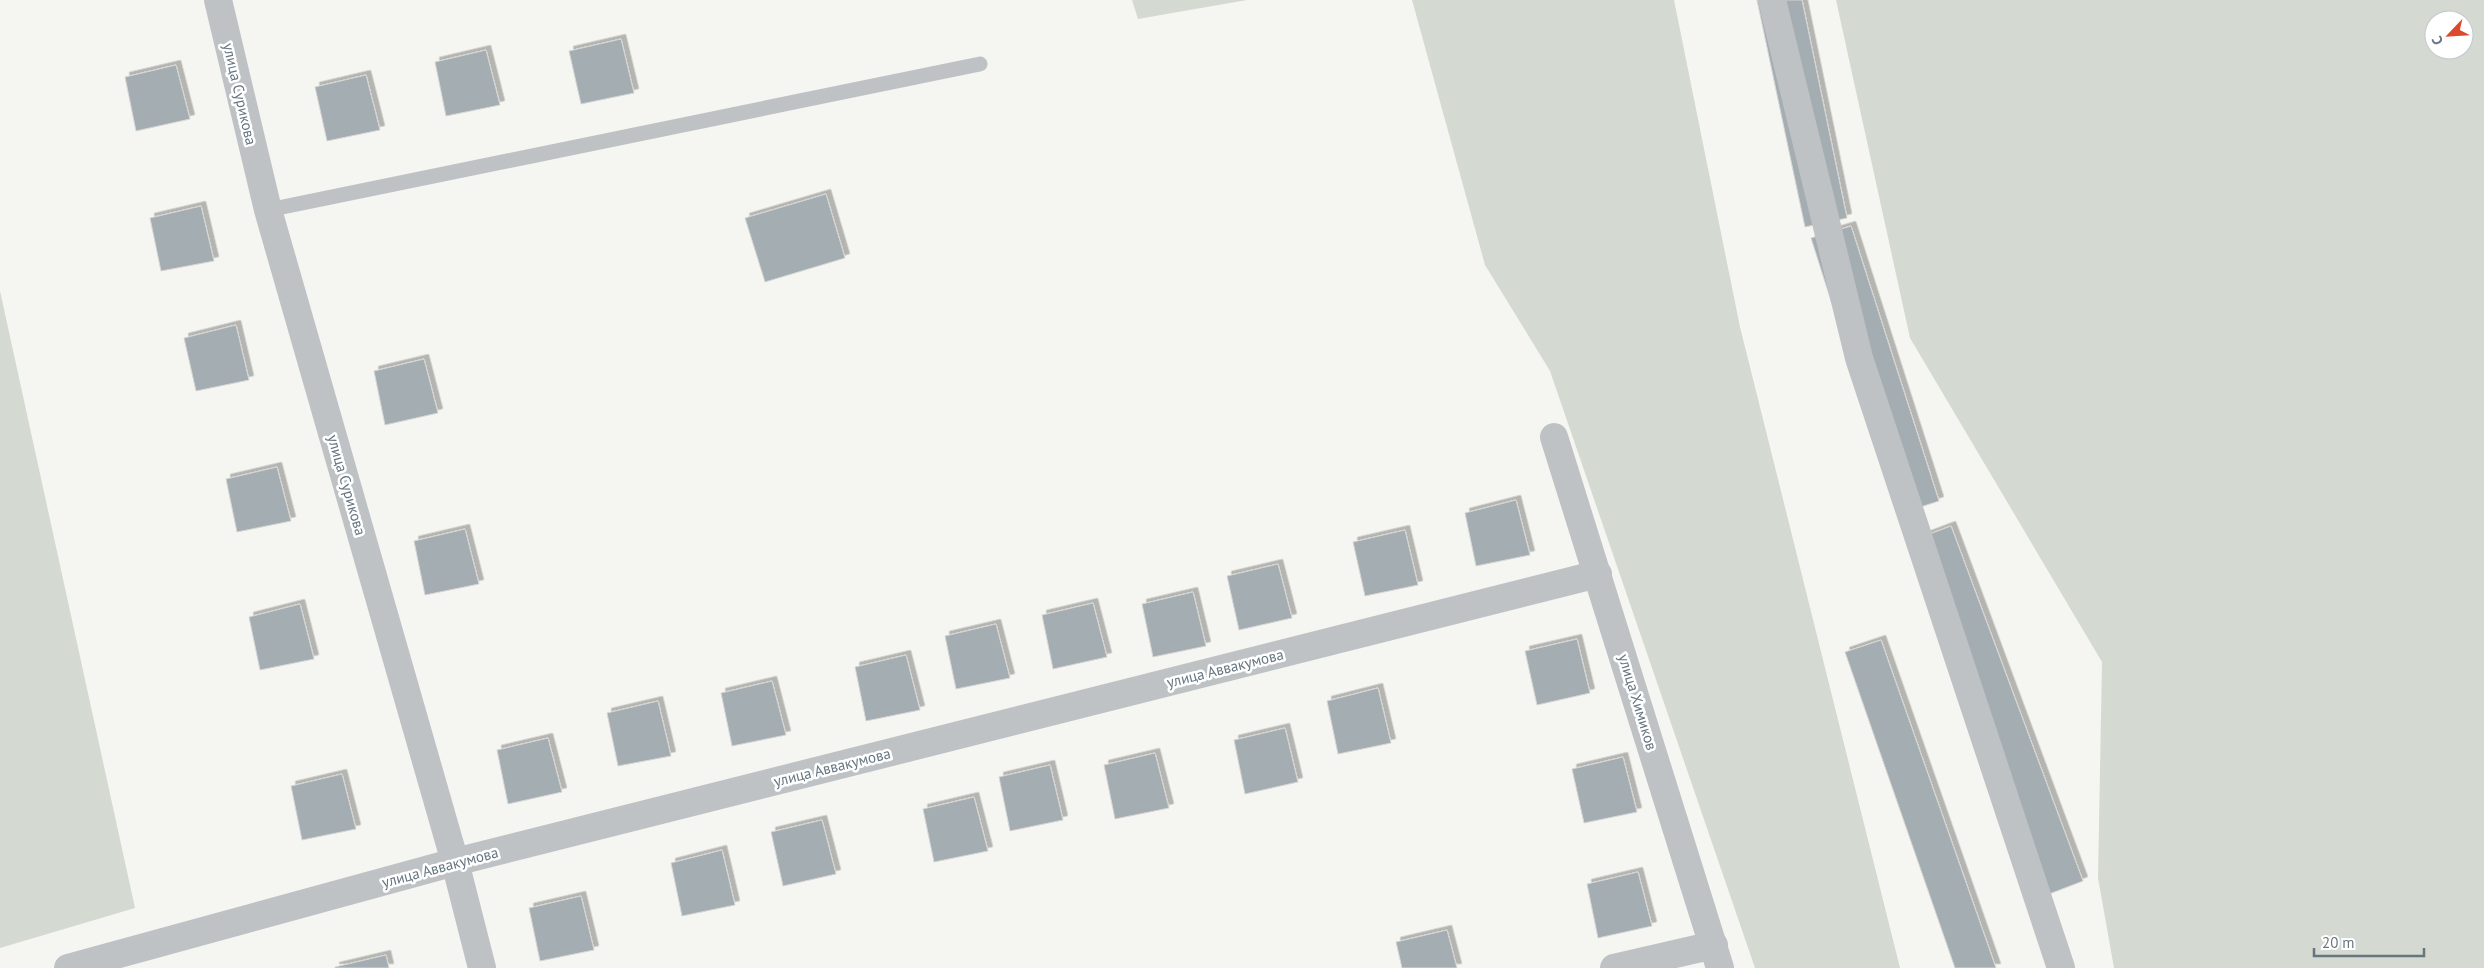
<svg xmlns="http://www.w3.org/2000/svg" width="2484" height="968" viewBox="0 0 2484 968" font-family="'PT Sans',sans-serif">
<defs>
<filter id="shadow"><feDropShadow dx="4.5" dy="-4.5" stdDeviation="0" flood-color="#0004"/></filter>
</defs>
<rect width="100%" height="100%" fill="#f5f5f1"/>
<g fill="#d4dad1" fill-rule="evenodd">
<polygon points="1132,0 1247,0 1138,19"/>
<polygon points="1412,0 1674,0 1740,327 1900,968 1755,968 1550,371 1485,265"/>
<path d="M1836 0H2484V968H2114L2098 878 2102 662 1910 338ZM2434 20H2464V50H2434Z"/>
<polygon points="0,291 135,908 0,948"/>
</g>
<g fill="#a4adb2" stroke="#d6d6d4" filter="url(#shadow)">
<polygon points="1757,0 1802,0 1847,218 1805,227"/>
<polygon points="621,39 634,93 581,104 569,51"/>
<polygon points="486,50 500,105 446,116 435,62"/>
<polygon points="176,65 190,119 136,131 125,77"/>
<polygon points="366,75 380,130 327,141 315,87"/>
<polygon points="826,194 845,258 765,282 745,218"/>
<polygon points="201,206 214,261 161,271 150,218"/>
<polygon points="1851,226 1939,501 1899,514 1811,238"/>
<polygon points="236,325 249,380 196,391 184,338"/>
<polygon points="424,359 438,413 385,425 374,371"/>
<polygon points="277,467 291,521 237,532 226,479"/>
<polygon points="1516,500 1530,555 1476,566 1465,513"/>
<polygon points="1951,526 2083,881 2044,896 1911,541"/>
<polygon points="465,529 479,584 425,595 414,541"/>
<polygon points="1405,530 1418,585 1365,596 1353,542"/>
<polygon points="1278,564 1292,618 1239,630 1227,576"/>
<polygon points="1193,592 1206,646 1153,657 1142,604"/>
<polygon points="1093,603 1107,657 1053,669 1042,615"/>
<polygon points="300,604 314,659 260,670 249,617"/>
<polygon points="996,624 1010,678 956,689 945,636"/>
<polygon points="1577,639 1590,693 1537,705 1525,651"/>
<polygon points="1881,640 1996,968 1955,968 1845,652"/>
<polygon points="906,655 920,710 866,721 855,667"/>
<polygon points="772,681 786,735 732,746 721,693"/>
<polygon points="1378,688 1391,743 1338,754 1327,701"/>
<polygon points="658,701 671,756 618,766 607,713"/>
<polygon points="1285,728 1298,782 1245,794 1234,740"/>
<polygon points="548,738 562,792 508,804 497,750"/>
<polygon points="1155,753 1169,808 1115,819 1104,765"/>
<polygon points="1623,757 1637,812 1584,823 1572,769"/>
<polygon points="1050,765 1063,820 1010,831 999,777"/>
<polygon points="342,774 356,829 302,840 291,786"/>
<polygon points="974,797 988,851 934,862 923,809"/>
<polygon points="822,820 836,874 783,886 771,832"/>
<polygon points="722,850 735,905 682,916 671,863"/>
<polygon points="1638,872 1652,926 1598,938 1587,884"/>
<polygon points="581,896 594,950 540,961 529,908"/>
<polygon points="1447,930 1457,968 1402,968 1396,942"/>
<polygon points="386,955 389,968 335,968 335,967"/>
</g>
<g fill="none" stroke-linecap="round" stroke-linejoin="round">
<polyline stroke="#bec2c5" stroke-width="15" points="268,210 980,64"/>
<g stroke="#bec2c5" stroke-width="28">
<polyline points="218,0 268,210 455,862 482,968"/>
<polyline points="1772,0 1859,358 2061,968"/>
<polyline points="1554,437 1720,968"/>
<polyline points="68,968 455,862 1598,574"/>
<polyline points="1614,968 1714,945"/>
</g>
</g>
<g text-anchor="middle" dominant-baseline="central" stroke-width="5" stroke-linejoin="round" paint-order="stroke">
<g font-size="15" fill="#657681" stroke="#fff">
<text transform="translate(240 94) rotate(77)">улица Сурикова</text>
<text transform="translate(347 485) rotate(74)">улица Сурикова</text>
<text transform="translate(1225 668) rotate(-14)">улица Аввакумова</text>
<text transform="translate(1638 702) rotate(73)">улица Химиков</text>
<text transform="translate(832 767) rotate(-14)">улица Аввакумова</text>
<text transform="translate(440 867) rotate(-15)">улица Аввакумова</text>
</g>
</g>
<g transform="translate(2449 35) rotate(245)"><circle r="24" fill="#ffffff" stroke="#c1c8cd"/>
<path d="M0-4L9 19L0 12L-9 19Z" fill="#db4a2b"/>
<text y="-8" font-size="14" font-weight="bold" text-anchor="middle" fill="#657681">С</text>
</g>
<path d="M2314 948v8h110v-8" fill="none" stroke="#657681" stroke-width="2.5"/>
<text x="2322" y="948" font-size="15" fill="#657681" stroke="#ffffff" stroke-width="4" paint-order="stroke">20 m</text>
</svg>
